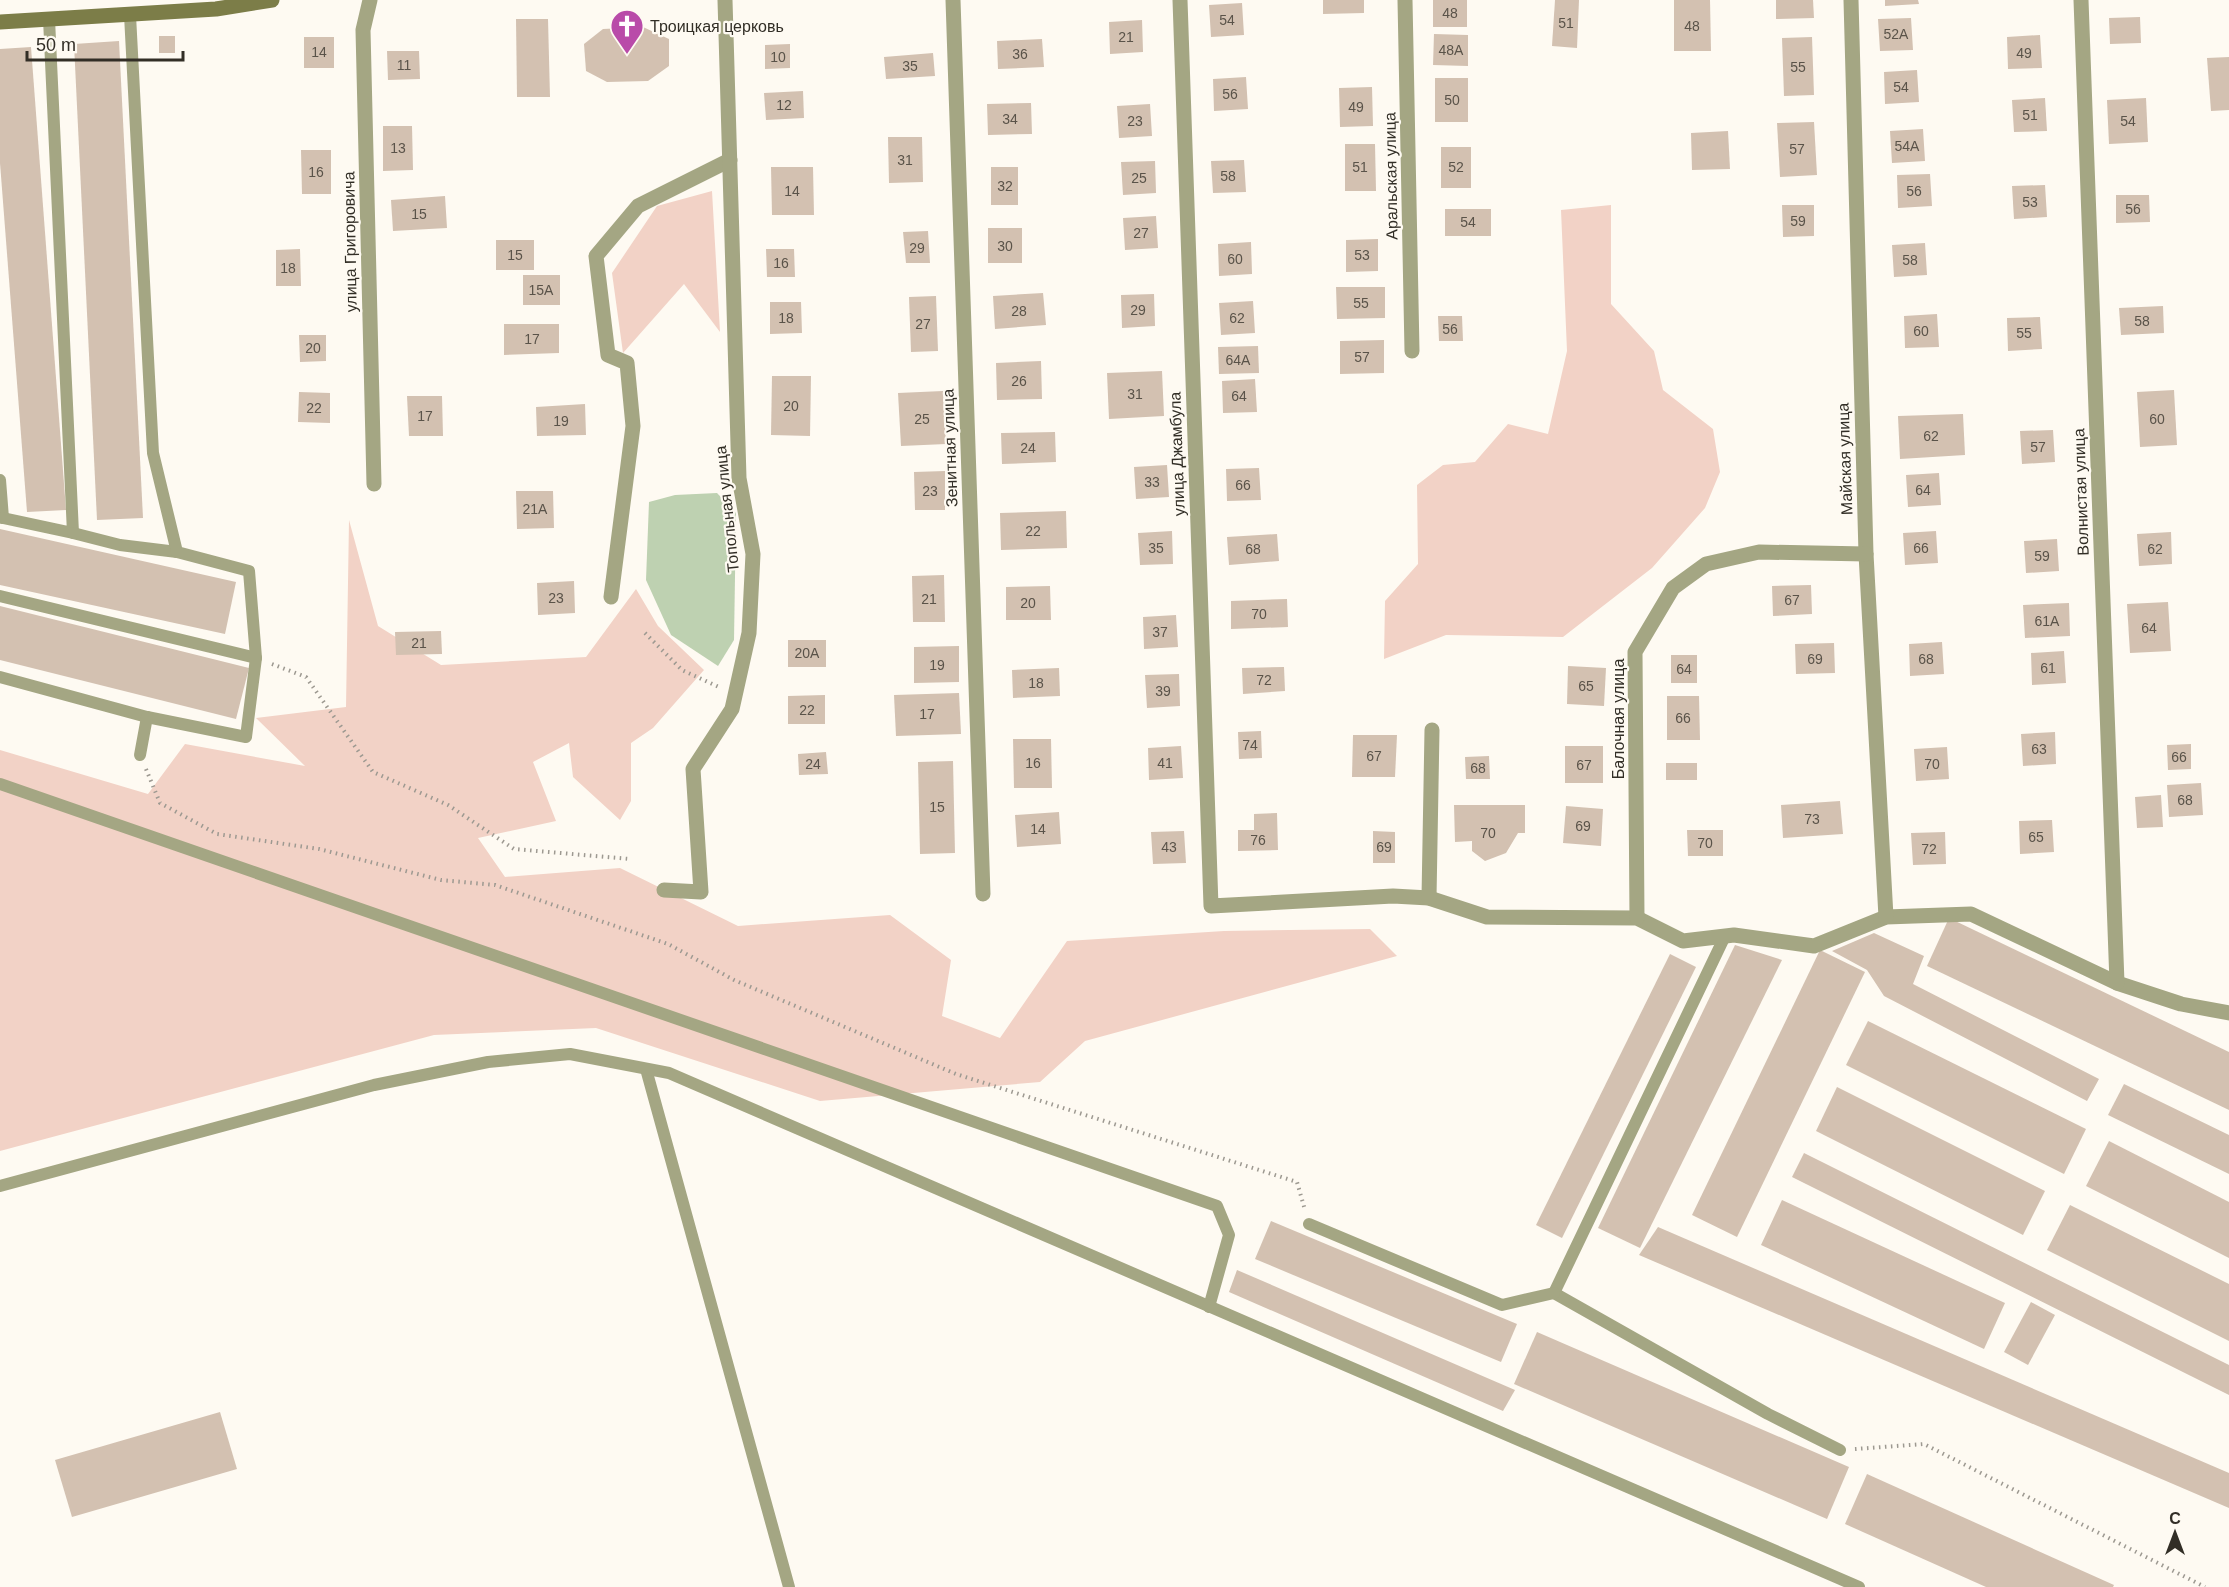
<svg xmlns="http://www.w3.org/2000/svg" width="2229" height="1587" viewBox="0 0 2229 1587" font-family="Arial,sans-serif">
<rect width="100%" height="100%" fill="#fefaf2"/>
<g fill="#f2d2c6">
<polygon points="712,191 720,332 684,284 623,353 612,273 657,206"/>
<polygon points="1611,205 1611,304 1654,351 1663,390 1713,429 1720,472 1705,508 1652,568 1563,637 1446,635 1384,659 1385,601 1418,564 1417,485 1443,465 1475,462 1508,424 1548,434 1567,351 1561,210"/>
<polygon points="349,520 378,626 441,665 586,657 636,589 658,626 704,670 653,728 631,743 631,801 620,820 573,777 569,743 533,762 556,821 478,838 505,877 620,868 738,926 890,915 951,960 942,1016 1000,1038 1067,941 1224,931 1370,929 1397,956 1085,1041 1040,1082 820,1101 596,1028 434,1035 0,1151 0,750 148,794 185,744 305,766 256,718 346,707"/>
</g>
<polygon fill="#bed1b1" points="717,493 736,513 734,640 718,666 671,635 646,580 649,502 675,495"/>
<g fill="#d3c1b1">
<polygon points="1323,0 1364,0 1364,13 1323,14"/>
<rect x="1433" y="0" width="34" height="27"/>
<polygon points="1555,0 1579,0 1577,48 1552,46"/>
<polygon points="1674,0 1710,0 1711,51 1674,51"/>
<polygon points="1776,0 1813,0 1814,18 1776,19"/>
<polygon points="1885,0 1918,0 1919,4 1885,6"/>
<polygon points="1242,3 1244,35 1211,37 1209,5"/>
<polygon points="2140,17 2141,43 2110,44 2109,18"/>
<polygon points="1911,18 1913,50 1880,51 1878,19"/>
<polygon points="516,19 548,19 550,97 517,97"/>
<polygon points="1142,20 1143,52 1110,54 1109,22"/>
<polygon points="643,27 669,39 669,66 648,81 607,82 586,71 584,44 603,29"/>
<polygon points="1434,34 1468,35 1468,66 1433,65"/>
<polygon points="2040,35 2042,68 2008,69 2007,37"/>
<rect x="159" y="36" width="16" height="17"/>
<rect x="304" y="37" width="30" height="31"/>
<polygon points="1812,37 1814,95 1784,96 1782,38"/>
<polygon points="1042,39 1044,67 998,69 997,41"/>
<polygon points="119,41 143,518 97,520 74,44"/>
<polygon points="790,44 790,68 765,69 765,45"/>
<polygon points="31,47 66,510 27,512 0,163 0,49"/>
<polygon points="387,51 419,51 420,79 388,80"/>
<polygon points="933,53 935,76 886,79 884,57"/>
<polygon points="2229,57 2229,110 2211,111 2207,58"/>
<polygon points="1917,70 1919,102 1885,104 1884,72"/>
<polygon points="1246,77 1248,109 1214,111 1213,79"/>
<rect x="1435" y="78" width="33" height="44"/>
<polygon points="1372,87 1373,126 1340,127 1339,88"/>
<polygon points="803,91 804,118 766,120 764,93"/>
<polygon points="2045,98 2047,131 2014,132 2012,100"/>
<polygon points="2146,98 2148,142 2109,144 2107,100"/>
<polygon points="1031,103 1032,134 988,135 987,104"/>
<polygon points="1150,104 1152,136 1119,138 1117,106"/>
<polygon points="1814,122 1817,175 1780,177 1777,123"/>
<polygon points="383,126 412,126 413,170 383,171"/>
<polygon points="1923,129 1925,161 1892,163 1890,131"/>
<polygon points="1728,131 1730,169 1692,170 1691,133"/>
<polygon points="888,137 922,137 923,182 889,183"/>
<polygon points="1345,144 1375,144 1376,191 1345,191"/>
<rect x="1441" y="147" width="30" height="41"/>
<polygon points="301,150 331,150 331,194 302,194"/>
<polygon points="1244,160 1246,192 1213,193 1211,161"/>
<polygon points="1155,161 1156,193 1123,195 1121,162"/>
<polygon points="771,167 813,167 814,215 772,215"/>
<rect x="991" y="167" width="27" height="38"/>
<polygon points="1930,174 1932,206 1898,208 1897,175"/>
<polygon points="2045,185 2047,217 2014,219 2012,186"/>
<polygon points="2116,195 2149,195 2150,222 2116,223"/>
<polygon points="445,196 447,228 393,231 391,200"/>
<polygon points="1782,205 1814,205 1814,236 1783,237"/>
<rect x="1445" y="209" width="46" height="27"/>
<polygon points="1156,216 1158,248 1125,250 1123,218"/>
<rect x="988" y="228" width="34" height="35"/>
<polygon points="928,231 930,263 906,263 903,232"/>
<polygon points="1378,239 1378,271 1346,272 1346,240"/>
<rect x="496" y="240" width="38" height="30"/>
<polygon points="1251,242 1252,274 1219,276 1218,244"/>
<polygon points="1925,243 1927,275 1894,277 1892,245"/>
<polygon points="300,249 301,286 276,286 276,250"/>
<polygon points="766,249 794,249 795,277 767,277"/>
<rect x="523" y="275" width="37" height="30"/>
<polygon points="1336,287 1385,287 1385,318 1337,319"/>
<polygon points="1043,293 1046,325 995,329 993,296"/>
<polygon points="1154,294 1155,326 1122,328 1121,295"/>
<polygon points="936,296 938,351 911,352 909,297"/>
<polygon points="1253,301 1255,333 1221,335 1219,303"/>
<polygon points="770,302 801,302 802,333 770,334"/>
<polygon points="2163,306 2164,333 2121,335 2119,308"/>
<polygon points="1937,314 1939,347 1905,348 1904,316"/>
<polygon points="1438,316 1462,316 1463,341 1439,341"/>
<polygon points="2040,317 2042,349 2008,351 2007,318"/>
<polygon points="504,324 559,324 559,353 504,355"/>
<polygon points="299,335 326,335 326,361 300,362"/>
<polygon points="1384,340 1384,373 1340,374 1340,341"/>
<polygon points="1258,346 1259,373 1219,374 1218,347"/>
<polygon points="1041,361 1042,399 997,400 996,363"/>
<polygon points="1162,371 1164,416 1109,419 1107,373"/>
<polygon points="772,376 811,376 810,436 771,435"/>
<polygon points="1255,379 1257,412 1223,413 1222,381"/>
<polygon points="2174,390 2177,445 2140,447 2137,392"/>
<polygon points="943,391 946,444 901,446 898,393"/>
<polygon points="299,392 330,393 330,423 298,422"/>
<polygon points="407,396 442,396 443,436 409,436"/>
<polygon points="585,404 586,435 537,436 536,407"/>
<polygon points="1963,414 1965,455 1900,459 1898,416"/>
<polygon points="2053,430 2055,462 2022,464 2020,431"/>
<polygon points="1055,432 1056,462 1002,464 1001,433"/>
<polygon points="1167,465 1169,497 1136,499 1134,467"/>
<polygon points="1259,468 1261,500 1227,501 1226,469"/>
<polygon points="945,471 945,510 915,510 914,472"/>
<polygon points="1939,473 1941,505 1908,507 1906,475"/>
<polygon points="516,491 553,491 554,528 517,529"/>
<polygon points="1066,511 1067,548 1001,550 1000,513"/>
<polygon points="0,529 236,582 225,634 0,585"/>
<polygon points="1172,531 1173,564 1140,565 1138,533"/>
<polygon points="1936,531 1938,563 1905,565 1903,533"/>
<polygon points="2171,532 2172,564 2139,566 2137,534"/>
<polygon points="1277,534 1279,561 1229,565 1227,537"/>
<polygon points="2057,539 2059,571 2026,573 2024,541"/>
<polygon points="944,575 945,622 913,622 912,576"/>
<polygon points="574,581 575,613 538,615 537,583"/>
<polygon points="1811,585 1812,614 1773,616 1772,586"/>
<polygon points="1050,586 1051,620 1006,620 1006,587"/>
<polygon points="1287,599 1288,627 1231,629 1231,601"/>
<polygon points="2168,602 2171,651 2130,653 2127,604"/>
<polygon points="2069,603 2070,636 2025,638 2023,605"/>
<polygon points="0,606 249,668 236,719 0,660"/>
<polygon points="1176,615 1178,647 1144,649 1143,617"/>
<polygon points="441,631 442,654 396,655 395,632"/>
<rect x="788" y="640" width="38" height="27"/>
<polygon points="1942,642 1944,674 1910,676 1909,644"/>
<polygon points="1834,643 1835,673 1796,674 1795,644"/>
<polygon points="959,646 959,682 914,683 914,647"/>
<polygon points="2064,651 2066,683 2032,685 2031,653"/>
<rect x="1671" y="655" width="26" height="28"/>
<polygon points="1568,666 1606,668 1604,706 1567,704"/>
<polygon points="1284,667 1285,691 1243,694 1242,668"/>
<polygon points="1059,668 1060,696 1013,698 1012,670"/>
<polygon points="1179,674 1180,706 1147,708 1145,675"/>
<polygon points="959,693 961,734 896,736 894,695"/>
<polygon points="825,695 825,724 788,724 788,696"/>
<polygon points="1667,696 1699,696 1700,740 1667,740"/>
<polygon points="1261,731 1262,758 1239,759 1238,732"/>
<polygon points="2055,732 2056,764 2023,766 2021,734"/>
<polygon points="1353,735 1397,735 1395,777 1352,777"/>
<polygon points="1013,739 1051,739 1052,788 1014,788"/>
<polygon points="2191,744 2191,769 2168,770 2167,745"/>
<polygon points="1181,746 1183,778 1149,780 1148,748"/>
<rect x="1565" y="746" width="38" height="37"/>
<polygon points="1947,747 1949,779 1916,781 1914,749"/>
<polygon points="826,752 828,774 799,775 798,754"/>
<polygon points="1489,756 1490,779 1466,779 1465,757"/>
<polygon points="953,761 955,853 920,854 918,762"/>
<rect x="1666" y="763" width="31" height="17"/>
<polygon points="2201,783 2203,815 2169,817 2167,785"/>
<polygon points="2161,795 2163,827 2137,828 2135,797"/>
<polygon points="1840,801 1843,834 1783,838 1781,805"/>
<polygon points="1454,805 1525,805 1525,833 1518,833 1506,853 1485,861 1472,851 1472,841 1455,842"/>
<polygon points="1566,806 1603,809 1601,846 1563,843"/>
<polygon points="1059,812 1061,844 1017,847 1015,815"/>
<polygon points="1277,813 1278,850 1238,851 1238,830 1254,830 1254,814"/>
<polygon points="2052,820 2054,852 2020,854 2019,821"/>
<polygon points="1687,830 1723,830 1723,856 1688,856"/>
<polygon points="1184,831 1186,863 1153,864 1151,832"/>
<polygon points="1373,831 1395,832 1395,863 1373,863"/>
<polygon points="1945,832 1946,864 1913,865 1911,833"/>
<polygon points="1949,918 2229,1052 2229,1110 1927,966"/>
<polygon points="1874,933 1924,956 1913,984 2099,1079 2087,1101 1884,996 1867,970 1832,951"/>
<polygon points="1735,945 1782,960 1640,1248 1598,1228"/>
<polygon points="1820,950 1865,972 1737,1237 1692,1215"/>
<polygon points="1670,954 1696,967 1562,1238 1536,1225"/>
<polygon points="1868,1021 2086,1129 2064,1174 1846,1065"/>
<polygon points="2124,1084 2229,1135 2229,1174 2108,1115"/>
<polygon points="1837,1087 2045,1191 2023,1235 1816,1131"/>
<polygon points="2109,1141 2229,1202 2229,1258 2086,1186"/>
<polygon points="1804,1153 2229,1365 2229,1395 1792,1177"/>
<polygon points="1782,1200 2005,1303 1984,1349 1761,1245"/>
<polygon points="2070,1205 2229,1284 2229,1341 2047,1250"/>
<polygon points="1271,1221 1517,1324 1501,1362 1255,1259"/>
<polygon points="1658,1227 2229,1473 2229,1508 1639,1255"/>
<polygon points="1237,1270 1515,1390 1503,1411 1229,1292"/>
<polygon points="2031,1302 2055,1315 2028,1365 2004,1352"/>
<polygon points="1537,1332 1849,1467 1827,1519 1514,1384"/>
<polygon points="220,1412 237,1469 72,1517 55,1460"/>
<polygon points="1867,1474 2114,1585 2113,1587 1986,1587 1845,1524"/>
</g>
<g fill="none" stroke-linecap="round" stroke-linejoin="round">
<g stroke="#9d9991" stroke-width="4" stroke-dasharray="1.5 4.5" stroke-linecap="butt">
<polyline points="645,633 682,670 721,688"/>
<polyline points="272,664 306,677 373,772 448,805 514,849 630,859"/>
<polyline points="146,769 160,803 217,834 319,849 441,880 495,885 668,944 734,980 956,1074 1297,1182 1305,1210"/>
<polyline points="1855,1449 1924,1444 2205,1587"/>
</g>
<g stroke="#a4a683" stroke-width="12">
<polyline points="0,480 3,518 0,517"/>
<polyline points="3,518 73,533 49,19"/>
<polyline points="73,533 120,545 177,552"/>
<polyline points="0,596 256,658"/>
<polyline points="0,677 147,717 246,737 256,658 249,571 177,552 153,453 130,15"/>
<polyline points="140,755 147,717"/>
<polyline points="0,784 1217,1206 1229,1235 1209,1307"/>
<polyline points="1725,936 1554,1293 1768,1414 1840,1450"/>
<polyline points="646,1069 789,1587"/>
<polyline points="0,1186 374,1085 488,1062 570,1054 669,1073 1859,1587"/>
<polyline points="1309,1224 1502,1305 1554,1293"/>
</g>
<g stroke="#a4a683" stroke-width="15">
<polyline points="370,0 363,30 374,484"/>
<polyline points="953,0 983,894"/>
<polyline points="1180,0 1211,906 1393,896 1429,898 1487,917 1637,918 1683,941 1734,935 1814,946 1886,917 1971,914 2117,983 2181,1004 2229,1013"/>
<polyline points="1405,0 1412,351"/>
<polyline points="1851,0 1866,554 1886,917"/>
<polyline points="2081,0 2117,983"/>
<polyline points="611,597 633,426 627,363 608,355 596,256 638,206 730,160"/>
<polyline points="664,890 701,892 693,769 732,709 749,633 753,554 739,478 725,0"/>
<polyline points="1429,898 1432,730"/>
<polyline points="1637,918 1635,652 1673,588 1706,564 1759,552 1866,554"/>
</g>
<polyline stroke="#7c7d48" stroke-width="15" points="0,22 216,9 272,0"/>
</g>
<defs>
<symbol id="church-pin" viewBox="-11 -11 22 30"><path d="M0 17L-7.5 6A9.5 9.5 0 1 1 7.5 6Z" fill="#b94ba9" stroke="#fefaf2"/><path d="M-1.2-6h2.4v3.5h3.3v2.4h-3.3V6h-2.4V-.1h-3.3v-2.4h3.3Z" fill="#fff"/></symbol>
</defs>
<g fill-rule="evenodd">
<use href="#church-pin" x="608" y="7" width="38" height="52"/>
</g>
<g text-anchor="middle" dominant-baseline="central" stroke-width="4.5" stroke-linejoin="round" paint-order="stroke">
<g font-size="14" fill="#5a5349">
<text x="1450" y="13">48</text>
<text x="1227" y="20">54</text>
<text x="1566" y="23">51</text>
<text x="1692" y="26">48</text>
<text x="1896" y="34">52А</text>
<text x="1126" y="37">21</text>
<text x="1451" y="50">48А</text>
<text x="319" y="52">14</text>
<text x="2024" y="53">49</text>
<text x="1020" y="54">36</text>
<text x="778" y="57">10</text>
<text x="404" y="65">11</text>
<text x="910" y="66">35</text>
<text x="1798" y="67">55</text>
<text x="1901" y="87">54</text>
<text x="1230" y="94">56</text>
<text x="1452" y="100">50</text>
<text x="784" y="105">12</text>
<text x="1356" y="107">49</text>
<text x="2030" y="115">51</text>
<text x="1010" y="119">34</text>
<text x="1135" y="121">23</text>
<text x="2128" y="121">54</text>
<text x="1907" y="146">54А</text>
<text x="398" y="148">13</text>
<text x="1797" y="149">57</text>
<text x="905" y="160">31</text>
<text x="1360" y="167">51</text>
<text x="1456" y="167">52</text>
<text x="316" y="172">16</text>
<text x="1228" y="176">58</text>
<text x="1139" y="178">25</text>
<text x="1005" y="186">32</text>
<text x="792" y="191">14</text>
<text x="1914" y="191">56</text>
<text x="2030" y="202">53</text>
<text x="2133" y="209">56</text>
<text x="419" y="214">15</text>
<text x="1798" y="221">59</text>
<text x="1468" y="222">54</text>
<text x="1141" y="233">27</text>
<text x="1005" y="246">30</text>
<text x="917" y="248">29</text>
<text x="515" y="255">15</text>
<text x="1362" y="255">53</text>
<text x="1235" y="259">60</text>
<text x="1910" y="260">58</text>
<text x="781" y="263">16</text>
<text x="288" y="268">18</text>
<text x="541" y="290">15А</text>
<text x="1361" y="303">55</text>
<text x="1138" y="310">29</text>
<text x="1019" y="311">28</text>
<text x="786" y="318">18</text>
<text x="1237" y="318">62</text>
<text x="2142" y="321">58</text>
<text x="923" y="324">27</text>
<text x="1450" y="329">56</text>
<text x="1921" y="331">60</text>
<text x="2024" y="333">55</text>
<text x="532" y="339">17</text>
<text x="313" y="348">20</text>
<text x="1362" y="357">57</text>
<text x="1238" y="360">64А</text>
<text x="1019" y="381">26</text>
<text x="1135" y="394">31</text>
<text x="1239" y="396">64</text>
<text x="791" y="406">20</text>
<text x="314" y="408">22</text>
<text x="425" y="416">17</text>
<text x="922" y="419">25</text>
<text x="2157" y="419">60</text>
<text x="561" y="421">19</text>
<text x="1931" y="436">62</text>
<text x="2038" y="447">57</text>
<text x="1028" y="448">24</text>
<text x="1152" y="482">33</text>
<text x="1243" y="485">66</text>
<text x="1923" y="490">64</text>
<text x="930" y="491">23</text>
<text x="535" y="509">21А</text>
<text x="1033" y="531">22</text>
<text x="1156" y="548">35</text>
<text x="1921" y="548">66</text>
<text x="1253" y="549">68</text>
<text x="2155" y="549">62</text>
<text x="2042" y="556">59</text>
<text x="556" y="598">23</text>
<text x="929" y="599">21</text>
<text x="1792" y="600">67</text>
<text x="1028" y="603">20</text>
<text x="1259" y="614">70</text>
<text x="2047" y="621">61А</text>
<text x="2149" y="628">64</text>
<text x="1160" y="632">37</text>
<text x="419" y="643">21</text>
<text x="807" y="653">20А</text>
<text x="1815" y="659">69</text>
<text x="1926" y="659">68</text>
<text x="937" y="665">19</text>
<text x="2048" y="668">61</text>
<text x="1684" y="669">64</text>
<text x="1264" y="680">72</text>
<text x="1036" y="683">18</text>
<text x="1586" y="686">65</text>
<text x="1163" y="691">39</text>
<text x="807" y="710">22</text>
<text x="927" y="714">17</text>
<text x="1683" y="718">66</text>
<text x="1250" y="745">74</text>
<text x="2039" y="749">63</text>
<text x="1374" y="756">67</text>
<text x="2179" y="757">66</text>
<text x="1033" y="763">16</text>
<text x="1165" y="763">41</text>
<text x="813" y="764">24</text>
<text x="1932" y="764">70</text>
<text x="1584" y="765">67</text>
<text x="1478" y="768">68</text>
<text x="2185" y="800">68</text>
<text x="937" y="807">15</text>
<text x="1812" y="819">73</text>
<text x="1583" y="826">69</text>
<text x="1038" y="829">14</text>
<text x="1488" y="833">70</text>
<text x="2036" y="837">65</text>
<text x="1258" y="840">76</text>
<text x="1705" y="843">70</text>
<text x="1169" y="847">43</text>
<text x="1384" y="847">69</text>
<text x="1929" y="849">72</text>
</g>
<g font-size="16" fill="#322e26" stroke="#fefaf2" text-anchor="start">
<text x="650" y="26">Троицкая церковь</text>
</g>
<g font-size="16" fill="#322e26" stroke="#fefaf2">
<text transform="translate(1391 176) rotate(-91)">Аральская улица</text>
<text transform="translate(350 242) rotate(-91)">улица Григоровича</text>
<text transform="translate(950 448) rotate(-92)">Зенитная улица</text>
<text transform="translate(1177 454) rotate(-92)">улица Джамбула</text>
<text transform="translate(1845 459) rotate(-92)">Майская улица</text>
<text transform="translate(2081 492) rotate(-92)">Волнистая улица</text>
<text transform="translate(727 509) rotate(-96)">Топольная улица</text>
<text transform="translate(1618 719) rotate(-90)">Балочная улица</text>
</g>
</g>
<g transform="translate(2175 1533)" stroke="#fefaf2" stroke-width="4.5" paint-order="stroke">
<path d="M0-4.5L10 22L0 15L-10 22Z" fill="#322e26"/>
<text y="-9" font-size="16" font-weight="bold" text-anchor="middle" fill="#322e26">С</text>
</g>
<path d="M27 51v9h156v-9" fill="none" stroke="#322e26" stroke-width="3"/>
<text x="36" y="51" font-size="18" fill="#322e26" stroke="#fefaf2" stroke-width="4.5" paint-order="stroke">50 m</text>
</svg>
